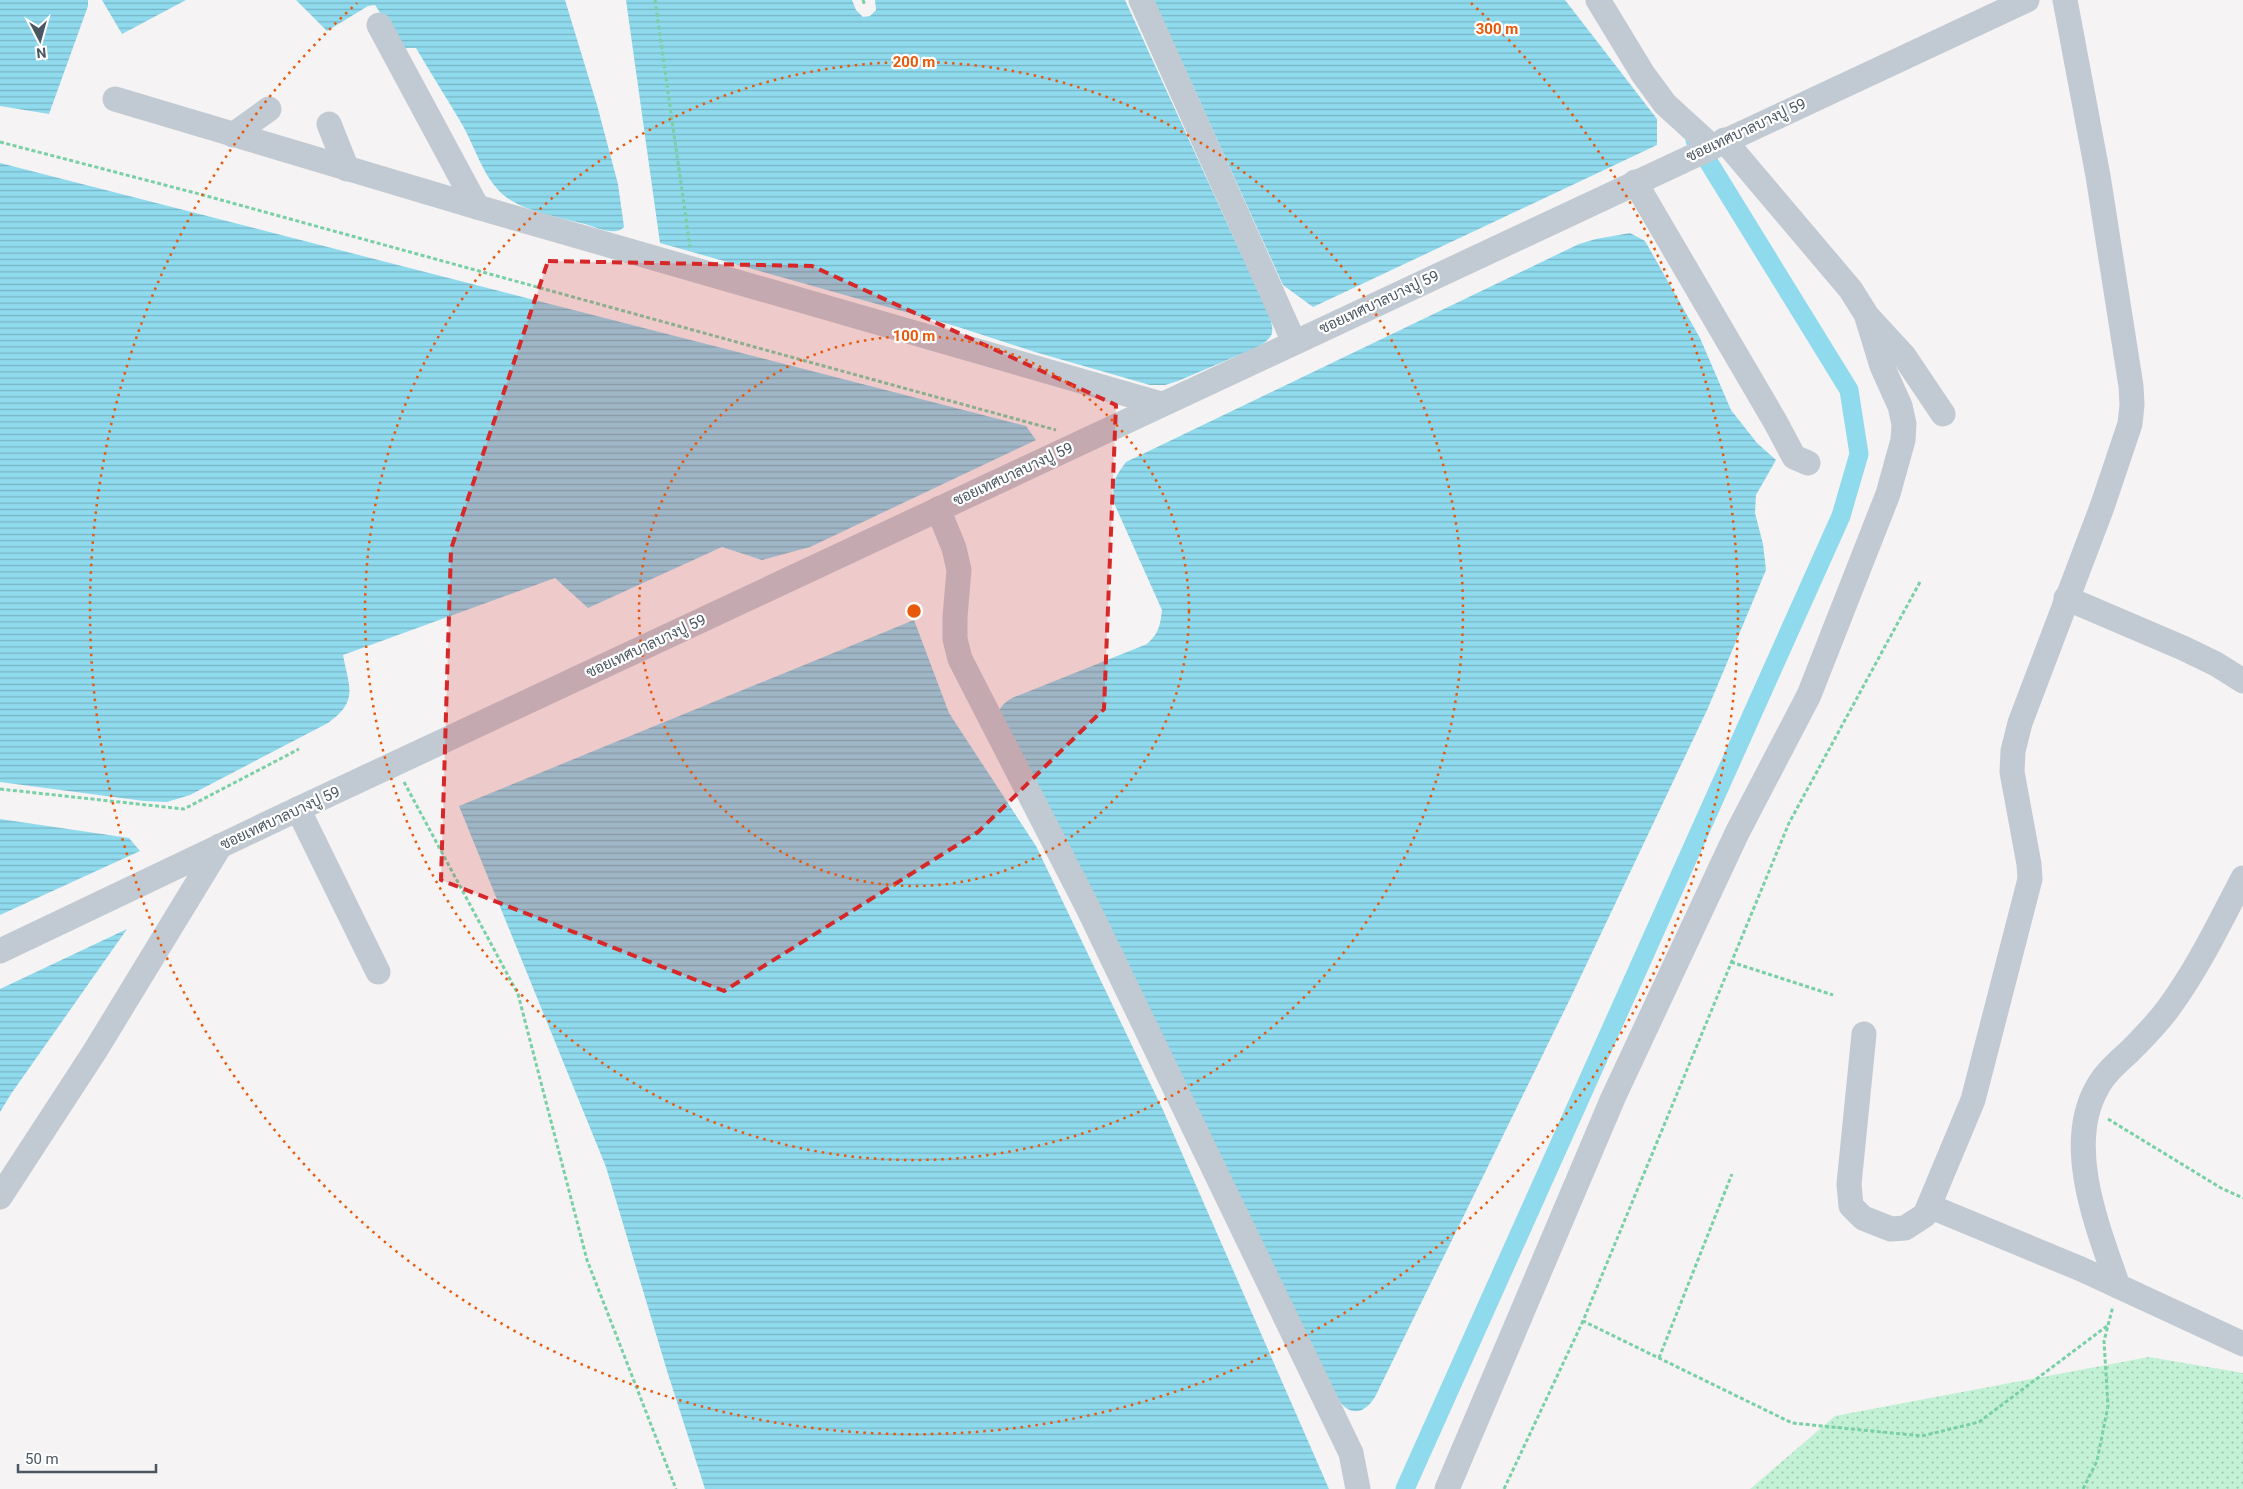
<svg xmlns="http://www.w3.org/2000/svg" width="2243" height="1489" viewBox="0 0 2243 1489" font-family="Roboto,Sarabun,sans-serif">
<defs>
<pattern id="grass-dots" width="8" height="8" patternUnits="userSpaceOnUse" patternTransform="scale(1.25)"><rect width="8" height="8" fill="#c3f1d5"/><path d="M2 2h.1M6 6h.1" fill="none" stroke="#a0c6b0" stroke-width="1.8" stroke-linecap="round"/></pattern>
<pattern id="water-rules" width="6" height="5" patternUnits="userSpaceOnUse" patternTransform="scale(1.25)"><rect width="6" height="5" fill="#90daee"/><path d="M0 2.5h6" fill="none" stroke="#78b4c4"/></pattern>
</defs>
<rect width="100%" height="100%" fill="#f5f3f3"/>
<polygon fill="url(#grass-dots)" points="2149,1357 2243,1373 2243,1489 1750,1489 1835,1416"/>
<g fill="url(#water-rules)">
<polygon points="0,0 88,0 88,6 49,114 0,106"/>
<polygon points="102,0 186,0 122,34"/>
<path d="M296 0H565L597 105 618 184 624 227C616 237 595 227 585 224 562 218 524 211 506 197 484 180 476 149 463 126 448 100 431 74 416 48H405L402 46 375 5 368 6 327 31Z"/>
<path d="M626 0H852L856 10 863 17 870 16 876 10 875 0H1125L1270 317C1274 333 1274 336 1260 346L1178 381 1165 385H1150L1035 352 955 326 660 243Z"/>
<polygon points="1154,0 1565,0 1657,119 1657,145 1313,307 1283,285"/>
<path d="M0 163 1026 426 1036 440 810 547 762 560 722 547 588 608 555 578 343 655C349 687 359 701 328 723L190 795 167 802 144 801 0 782Z"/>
<path d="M1630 233 1645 241 1700 338 1731 410 1757 443 1776 460 1756 495 1755 513 1763 544 1766 570 1708 708 1570 999 1375 1397C1366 1411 1353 1418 1340 1402L997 721C998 709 1002 704 1012 698L1147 644C1159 633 1160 626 1162 610L1114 503C1112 483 1114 478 1126 462L1579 244 1596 239Z"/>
<polygon points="914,620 949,713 1036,846 1163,1110 1329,1489 705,1489 668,1374 606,1167 459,806"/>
<polygon points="0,819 129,838 140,851 0,915"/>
<polygon points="127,929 11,1094 0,1112 0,989"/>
</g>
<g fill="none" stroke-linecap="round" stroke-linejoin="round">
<polyline stroke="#90daee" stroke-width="19" points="1405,1489 1841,516 1859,454 1849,390 1695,140"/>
<g stroke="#7ad0a6" stroke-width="3" stroke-dasharray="4 2.5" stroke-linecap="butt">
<polyline points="655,0 690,247"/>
<polyline points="863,0 865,6"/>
<polyline points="0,142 203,195 1056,430"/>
<polyline points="1920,582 1789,823 1583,1321 1792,1423 1922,1436 1979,1422 2107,1326"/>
<polyline points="404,782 518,994 587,1260 676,1489"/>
<polyline points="0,789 184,809 299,749"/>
<polyline points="1731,962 1833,995"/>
<polyline points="2108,1119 2221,1188 2243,1198"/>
<polyline points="1659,1358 1732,1174"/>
<polyline points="1504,1489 1583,1321"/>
<polyline points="2083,1489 2097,1461 2108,1406 2104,1341 2113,1306"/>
</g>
<g stroke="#c1cad2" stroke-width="25">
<polyline points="1141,0 1294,342"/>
<polyline points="1598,0 1643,74 1665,104 1711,146"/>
<polyline points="379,25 477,207"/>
<polyline points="115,99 477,207 1161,404"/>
<polyline points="329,124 347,169"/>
<polyline points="233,135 269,109"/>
<polyline points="1635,182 1776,423 1794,457 1808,463"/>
<polyline points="1869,318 1904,356 1943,414"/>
<polyline points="938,509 954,548 959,570 955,617 955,639 960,659 1088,908 1351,1453 1358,1489"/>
<polyline points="2066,598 2183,648 2216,664 2243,681"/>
<polyline points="298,809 378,972"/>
<polyline points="0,951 298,809 2027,0"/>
<polyline points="1864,1034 1849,1184 1851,1206 1863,1218 1891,1229 1905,1228 1925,1215 1973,1100 2030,879 2029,864 2012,772 2013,751 2020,723 2102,507 2130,424 2132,405 2131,386 2098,176 2065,0"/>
<polyline points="0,1197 95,1051 220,846"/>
<polyline points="1929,1206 2081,1269 2243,1344"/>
<path d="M2118 1286C2098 1228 2064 1146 2097 1088 2104 1074 2118 1062 2130 1051 2144 1037 2158 1023 2170 1006 2198 968 2221 920 2243 878"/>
<polyline points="1447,1489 1613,1098 1737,833 1809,695 1888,494 1903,440 1904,424 1900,406 1882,366 1866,314 1851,290 1724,140"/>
</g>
</g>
<path fill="#d62828" fill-opacity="0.2" stroke="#d62828" stroke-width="4" stroke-dasharray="10 6" stroke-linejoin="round" d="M548 261 812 266 1116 405 1104 709 978 832 724 991 441 880 451 549Z"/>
<g fill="none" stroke="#e8590c" stroke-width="2.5" stroke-dasharray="2.5 5">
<circle cx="914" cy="611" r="275"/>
<circle cx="914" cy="611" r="549"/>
<path d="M1471 3A824 824 0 1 1 357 3"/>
</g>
<g text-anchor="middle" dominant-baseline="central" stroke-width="4.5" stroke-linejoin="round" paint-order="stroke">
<g font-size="15" fill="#4a5661" stroke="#fff">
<text transform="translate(1746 130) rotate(-25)">ซอยเทศบาลบางปู 59</text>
<text transform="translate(1379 302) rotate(-25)">ซอยเทศบาลบางปู 59</text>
<text transform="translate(1013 474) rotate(-25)">ซอยเทศบาลบางปู 59</text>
<text transform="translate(646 646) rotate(-25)">ซอยเทศบาลบางปู 59</text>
<text transform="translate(280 818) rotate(-25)">ซอยเทศบาลบางปู 59</text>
</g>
</g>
<circle cx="914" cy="611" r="8" fill="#e8590c" stroke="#fff" stroke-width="2.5"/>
<g font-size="15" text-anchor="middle" font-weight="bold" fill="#e8590c" stroke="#fff" stroke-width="4.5" stroke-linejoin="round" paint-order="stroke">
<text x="1497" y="34">300 m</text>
<text x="914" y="67">200 m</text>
<text x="914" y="341">100 m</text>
</g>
<g transform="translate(40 40) rotate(174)" stroke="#ffffff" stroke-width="4" paint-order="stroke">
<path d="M0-4L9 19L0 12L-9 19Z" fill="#4a5661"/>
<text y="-8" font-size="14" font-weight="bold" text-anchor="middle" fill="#4a5661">N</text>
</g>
<path d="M18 1464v8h138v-8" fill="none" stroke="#4a5661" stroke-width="2.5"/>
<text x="25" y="1464" font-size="15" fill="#4a5661" stroke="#ffffff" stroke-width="4" paint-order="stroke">50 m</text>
</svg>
